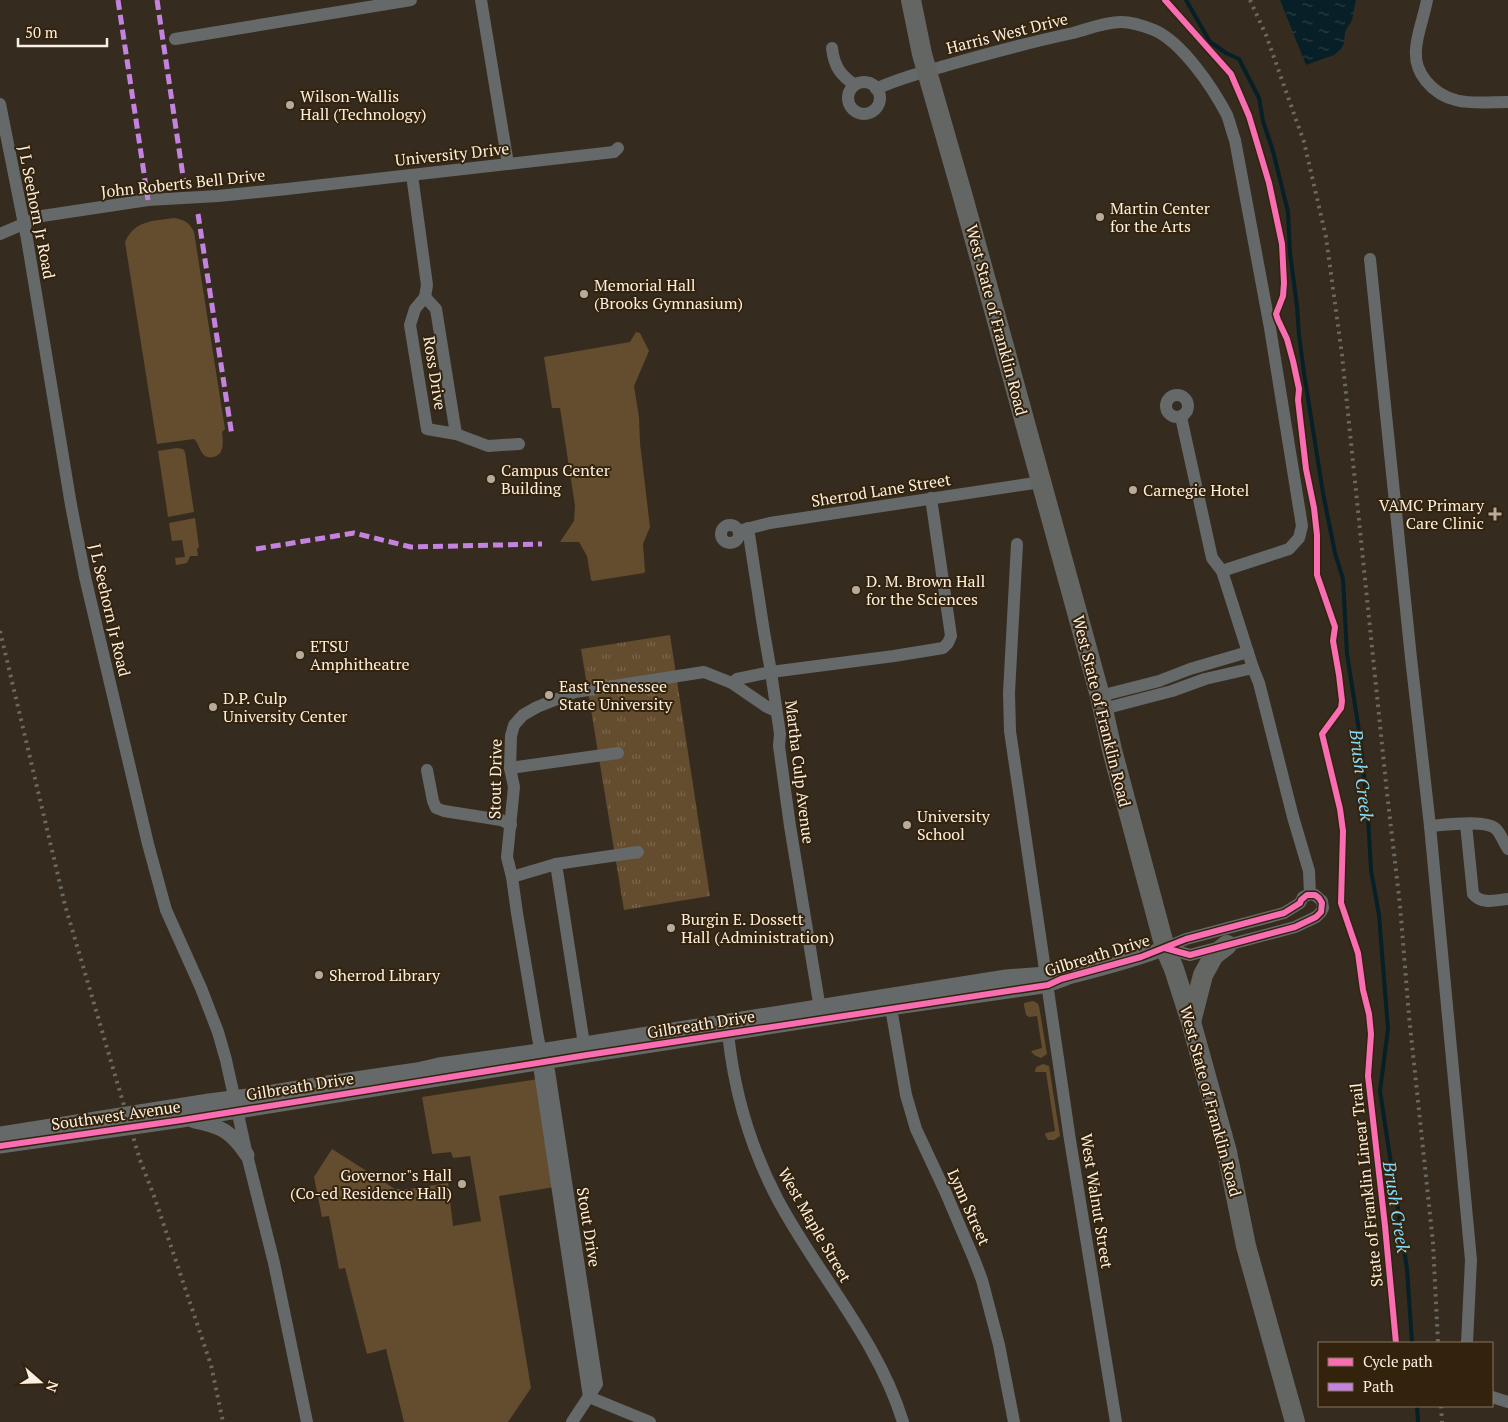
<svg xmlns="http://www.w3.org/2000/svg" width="1508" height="1422" viewBox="0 0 1508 1422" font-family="'PT Serif',serif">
<defs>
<pattern id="park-tufts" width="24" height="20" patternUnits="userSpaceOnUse" patternTransform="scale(1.25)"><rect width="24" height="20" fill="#644c2e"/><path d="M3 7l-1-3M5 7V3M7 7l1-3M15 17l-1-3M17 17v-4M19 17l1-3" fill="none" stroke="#7b664c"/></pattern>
<pattern id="water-ripples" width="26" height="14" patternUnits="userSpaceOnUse" patternTransform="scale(1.25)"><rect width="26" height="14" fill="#071f26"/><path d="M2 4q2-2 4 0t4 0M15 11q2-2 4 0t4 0" fill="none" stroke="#2c4045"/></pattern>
</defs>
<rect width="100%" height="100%" fill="#352c1f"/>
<g fill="#644c2e">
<path d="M174 218C185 220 189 222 194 232L225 429 222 432C223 441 225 455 213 457 211 458 207 457 205 456 199 451 199 443 194 439L157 444 125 242C135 220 153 221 174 218Z"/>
<polygon points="636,332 640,333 649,351 634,386 639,417 640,443 650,527 643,544 645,571 644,573 593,581 591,580 587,556 579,542 560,542 574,521 575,506 560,408 552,408 544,357 630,342"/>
<polygon points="177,448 183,449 185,452 194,512 168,517 158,451"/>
<polygon points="195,518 199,547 197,549 198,556 190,556 187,563 176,565 175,558 185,557 182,540 172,541 169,523"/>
<polygon points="1033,1001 1037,1003 1039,1006 1047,1054 1041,1058 1034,1055 1031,1051 1042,1048 1037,1016 1029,1017 1026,1015 1024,1005 1024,1003"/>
<polygon points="1043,1064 1049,1066 1060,1136 1054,1140 1048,1140 1045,1135 1046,1133 1055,1131 1046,1072 1035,1072 1036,1067"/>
<polygon points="538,1079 555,1187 499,1196 531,1388 508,1422 404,1422 386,1349 367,1354 345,1268 339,1269 329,1216 322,1217 314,1177 332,1149 395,1189 409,1189 448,1183 453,1226 481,1221 470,1156 453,1158 451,1152 432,1154 422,1097"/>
</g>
<polygon fill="url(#park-tufts)" points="670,635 710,896 624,910 581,649"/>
<polygon fill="url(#water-ripples)" points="1280,0 1356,0 1352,20 1345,32 1344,43 1341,49 1334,55 1306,65"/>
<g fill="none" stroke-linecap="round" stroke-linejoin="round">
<g stroke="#071f26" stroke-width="4">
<polyline points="1186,0 1210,42 1226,53 1239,59 1259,98 1263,121 1273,151 1288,212 1290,253 1297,306 1299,335 1304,373 1323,493 1335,553 1343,579 1347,654 1360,737 1368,817 1371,870 1379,915 1388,1029 1380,1091 1407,1269 1412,1343"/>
<polyline points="1417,1406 1418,1422"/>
</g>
<g stroke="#65696a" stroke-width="12">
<polyline points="481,0 508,164"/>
<path d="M1427 0C1424 17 1417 33 1416 49 1415 62 1418 71 1426 81 1448 108 1477 102 1508 102"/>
<polyline points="175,39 411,0"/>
<path d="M832 48C834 66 840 75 855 85"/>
<circle cx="864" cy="98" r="16"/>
<path d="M876 89C899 78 924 72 948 65 990 53 1031 42 1073 33 1089 29 1104 22 1121 22 1131 22 1144 26 1154 30 1182 42 1213 88 1227 115 1230 123 1232 132 1235 140L1270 328 1302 526 1299 538 1289 549 1222 571"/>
<polyline points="0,104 27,239 71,505 85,577 148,844 166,910 201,988 218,1032 226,1060 247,1155 274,1263 307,1422"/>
<polyline points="412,175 427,285 425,297 415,309 410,325 427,429 456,434 488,446 519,444"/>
<polyline points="0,234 42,216 148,200 218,196 287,189 614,152 618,148"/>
<polyline points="1370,259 1411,658 1430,826 1471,1260 1467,1343"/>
<polyline points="425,297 436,309 456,434"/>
<circle cx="1177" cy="406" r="11"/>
<polyline points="1181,417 1212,558 1222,571 1253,668 1259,683 1293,817 1309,871 1310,894"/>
<circle cx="730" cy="534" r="9"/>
<polyline points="748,528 764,632 771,672 780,734 779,746 790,826 821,1015"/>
<polyline points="742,530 770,523 1041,482"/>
<polyline points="1017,544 1009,693 1010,731 1070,1140 1116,1422"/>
<polyline points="732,683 737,679 771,672 894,656 943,648 948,643 951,636 931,498"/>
<polyline points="1100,696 1159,681 1190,669 1248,652"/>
<polyline points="1103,709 1172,691 1205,679 1253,668"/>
<polyline points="510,768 618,753"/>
<polyline points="427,770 433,801 436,808 444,811 501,820 511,825"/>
<path d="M1466 824 1473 894C1482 905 1496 900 1508 899"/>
<path d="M1430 826C1444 825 1486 819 1496 829 1501 834 1504 843 1508 849"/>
<polyline points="556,864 584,1044"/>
<polyline points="512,877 556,864 638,852"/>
<polygon points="1310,894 1315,895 1322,901 1323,908 1321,912 1316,917 1295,927 1190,955 1165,948 1186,939 1284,913 1300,903 1303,897"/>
<polyline points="891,1008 906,1095 916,1129 945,1191 974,1259 982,1280 999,1345 1014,1422"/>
<path d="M728 1033C734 1091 751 1149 778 1200 818 1275 878 1340 903 1422"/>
<polyline points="543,1062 540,1072 589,1397"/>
<polyline points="589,1397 650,1422"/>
<polyline points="1492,1397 1508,1402"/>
<polyline points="572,1422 597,1384 549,1071 543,1062 538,1038 517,913 512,877 507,857 514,787 510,768 511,736 514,725 523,715 537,707 575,692 704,672 732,683 767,707 776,711"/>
</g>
<g stroke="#65696a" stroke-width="15">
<path d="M194 1121C221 1126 232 1132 247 1155"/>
<polyline points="0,1134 209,1101 248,1096 328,1083 417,1070 439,1065 553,1049 1006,977 1046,974 1061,979"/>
<path d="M0 1146 182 1120 587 1055 903 1006 1036 987C1049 985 1060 980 1072 976 1103 968 1135 960 1165 948"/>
</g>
<g stroke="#646664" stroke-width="20">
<polyline points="911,0 922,54 963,197 1100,696 1112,750 1165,948 1174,969 1191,1022 1227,1152 1246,1246 1295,1422"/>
<polyline points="1191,1022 1203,975 1214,955 1227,945"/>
</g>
<g stroke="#6b6964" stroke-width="4" stroke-dasharray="2.5 5" stroke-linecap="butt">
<polyline points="1250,0 1266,35 1304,142 1326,237 1342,355 1387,793 1400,905 1409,1016 1433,1243 1438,1343"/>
<polyline points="0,631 65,905 140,1160 154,1196 211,1365 223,1422"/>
<polyline points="1441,1406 1442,1422"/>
</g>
<g stroke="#c483df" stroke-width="5" stroke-dasharray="10 5" stroke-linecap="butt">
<polyline points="118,0 148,200"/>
<polyline points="157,0 184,183"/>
<polyline points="198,214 232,436"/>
<polyline points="256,549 354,533 411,547 542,544"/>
</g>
<defs>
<g id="cycleway">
<polyline points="1165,0 1231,74 1249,116 1269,183 1282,244 1284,283 1283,296 1276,314 1278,320 1287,339 1293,361 1299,389 1298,400 1306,469 1314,508 1317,535 1317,575 1335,627 1333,641 1339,675 1342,701 1341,708 1322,734 1340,809 1343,831 1341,903 1358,953 1363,990 1369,1014 1371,1034 1368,1076 1385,1226 1396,1343"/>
<polyline points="0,1146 182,1120 587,1055 1048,985 1061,979 1141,957 1186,939 1284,913 1300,903 1301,900 1307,895 1315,895 1319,898 1322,903 1321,912 1316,917 1295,927 1190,955 1165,948"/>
</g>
</defs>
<use href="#cycleway" stroke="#34230c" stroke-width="9"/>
<use href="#cycleway" stroke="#f96db3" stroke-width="6"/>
</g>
<g fill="#b6ab9d" stroke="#34230c" stroke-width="2">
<circle cx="290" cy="105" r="5"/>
<circle cx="1100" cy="217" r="5"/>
<circle cx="584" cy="294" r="5"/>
<circle cx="491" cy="479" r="5"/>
<circle cx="1133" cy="490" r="5"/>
<path d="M1492.5 506.5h5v5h5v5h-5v5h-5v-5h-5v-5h5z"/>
<circle cx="856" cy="590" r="5"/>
<circle cx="300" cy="655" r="5"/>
<circle cx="549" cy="695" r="5"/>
<circle cx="213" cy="707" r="5"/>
<circle cx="907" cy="825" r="5"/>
<circle cx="671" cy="928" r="5"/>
<circle cx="319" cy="975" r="5"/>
<circle cx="462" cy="1184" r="5"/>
</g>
<g text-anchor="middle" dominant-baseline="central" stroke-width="4" stroke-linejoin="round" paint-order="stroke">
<g font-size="16" fill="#fbefe1" stroke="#34230c">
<text transform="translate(1007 33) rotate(-14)">Harris West Drive</text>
<text transform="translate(452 154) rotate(-6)">University Drive</text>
<text transform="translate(183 183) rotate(-6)">John Roberts Bell Drive</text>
<text transform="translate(37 212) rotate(79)">J L Seehorn Jr Road</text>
<text transform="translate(997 320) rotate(75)">West State of Franklin Road</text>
<text transform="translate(435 373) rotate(81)">Ross Drive</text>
<text transform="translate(881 490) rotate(-9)">Sherrod Lane Street</text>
<text transform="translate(110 610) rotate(77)">J L Seehorn Jr Road</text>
<text transform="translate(1102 711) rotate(76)">West State of Franklin Road</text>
<text transform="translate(800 772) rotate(83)">Martha Culp Avenue</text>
<text transform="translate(495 779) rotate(-89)">Stout Drive</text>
<text transform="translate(1097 955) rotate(-17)">Gilbreath Drive</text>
<text transform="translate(701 1024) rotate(-9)">Gilbreath Drive</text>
<text transform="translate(300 1086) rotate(-9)">Gilbreath Drive</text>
<text transform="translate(1211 1101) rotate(75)">West State of Franklin Road</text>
<text transform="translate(116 1115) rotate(-8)">Southwest Avenue</text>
<text transform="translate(1366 1185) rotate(-96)">State of Franklin Linear Trail</text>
<text transform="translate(1097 1201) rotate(81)">West Walnut Street</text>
<text transform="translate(969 1207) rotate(66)">Lynn Street</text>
<text transform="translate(815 1225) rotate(60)">West Maple Street</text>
<text transform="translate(589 1227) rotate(81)">Stout Drive</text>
</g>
<g font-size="16" fill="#fbefe1" stroke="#34230c" text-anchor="start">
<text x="300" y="96">Wilson-Wallis<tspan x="300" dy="18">Hall (Technology)</tspan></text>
<text x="1110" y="208">Martin Center<tspan x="1110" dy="18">for the Arts</tspan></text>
<text x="594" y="285">Memorial Hall<tspan x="594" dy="18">(Brooks Gymnasium)</tspan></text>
<text x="501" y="470">Campus Center<tspan x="501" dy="18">Building</tspan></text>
<text x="1143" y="490">Carnegie Hotel</text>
<text x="1484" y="505" text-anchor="end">VAMC Primary<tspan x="1484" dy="18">Care Clinic</tspan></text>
<text x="866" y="581">D. M. Brown Hall<tspan x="866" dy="18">for the Sciences</tspan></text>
<text x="310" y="646">ETSU<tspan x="310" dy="18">Amphitheatre</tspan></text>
<text x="559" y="686">East Tennessee<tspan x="559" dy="18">State University</tspan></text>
<text x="223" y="698">D.P. Culp<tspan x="223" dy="18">University Center</tspan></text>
<text x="917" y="816">University<tspan x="917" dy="18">School</tspan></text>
<text x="681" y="919">Burgin E. Dossett<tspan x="681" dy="18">Hall (Administration)</tspan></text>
<text x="329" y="975">Sherrod Library</text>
<text x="452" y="1175" text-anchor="end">Governor"s Hall<tspan x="452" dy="18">(Co-ed Residence Hall)</tspan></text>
</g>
<g font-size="18" font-style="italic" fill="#85dbfb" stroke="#34230c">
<text transform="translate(1362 775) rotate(83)">Brush Creek</text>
<text transform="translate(1397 1207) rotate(81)">Brush Creek</text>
</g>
</g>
<rect x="1318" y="1342" width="175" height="65" fill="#34230c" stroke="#847561"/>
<rect x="1328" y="1358" width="25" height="8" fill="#f96db3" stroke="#847561"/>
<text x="1363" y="1367" font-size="15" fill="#fbefe1">Cycle path</text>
<rect x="1328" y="1383" width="25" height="8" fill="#c483df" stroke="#847561"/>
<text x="1363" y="1392" font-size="15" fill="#fbefe1">Path</text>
<g transform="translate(40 1382) rotate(110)" stroke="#34230c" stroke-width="4" paint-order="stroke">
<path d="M0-4L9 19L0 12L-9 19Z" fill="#fbefe1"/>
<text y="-8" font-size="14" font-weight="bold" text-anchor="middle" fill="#fbefe1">N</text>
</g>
<path d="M18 38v8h89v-8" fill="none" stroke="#fbefe1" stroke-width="2.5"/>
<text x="25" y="38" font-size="15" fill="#fbefe1" stroke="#34230c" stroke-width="4" paint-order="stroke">50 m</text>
</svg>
